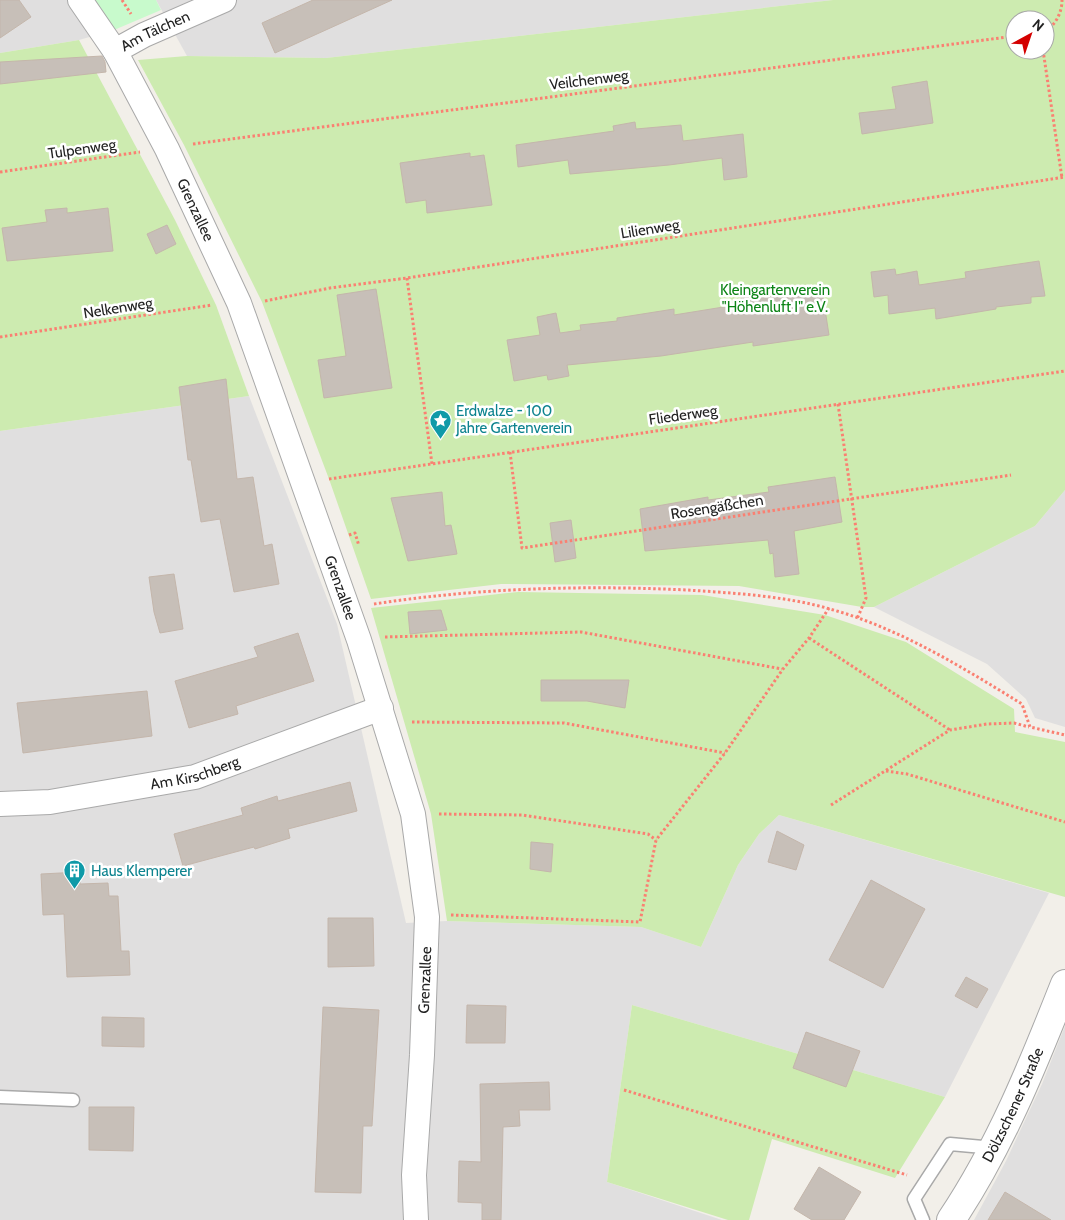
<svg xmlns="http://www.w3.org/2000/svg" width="1065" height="1220" viewBox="0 0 1065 1220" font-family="Cabin,sans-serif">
<rect width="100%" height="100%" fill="#f2efe9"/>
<g fill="#e0dfdf">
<polygon points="0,0 94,0 114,30 79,40 0,53"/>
<polygon points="156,0 833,0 326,58 187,56"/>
<polygon points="249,396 337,624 406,923 447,921 641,927 701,947 738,865 759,834 779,815 1049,893 945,1097 632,1005 607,1182 722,1220 0,1220 0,431"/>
<polygon points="1065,490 1065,727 1035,718 1026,699 987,664 874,607 1035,526"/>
<polygon points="1065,1026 1065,1220 974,1220 1006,1161 1042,1084"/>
</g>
<g fill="#cdebb0" fill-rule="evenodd">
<path d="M833 0H1065V490L1035 526 874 607H862L739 586 501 584 371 599 329 479 262 302 184 145 138 60 187 56 326 58ZM1015 20H1045V50H1015Z"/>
<polygon points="79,40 175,220 216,305 249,396 0,431 0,53"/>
<polygon points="518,592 702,595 825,615 906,642 1014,709 1015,732 1065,742 1065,897 779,815 759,834 738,865 701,947 641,927 447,921 431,814 371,608"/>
<polygon points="632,1005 945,1097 895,1178 772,1139 749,1220 728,1220 607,1182"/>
</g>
<polygon fill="#c8facc" points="94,0 156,0 161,10 114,30"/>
<g fill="#c7bfb8" stroke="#c4b6ab">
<polygon points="0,0 19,0 31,17 0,38"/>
<polygon points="313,0 392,0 275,53 262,23"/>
<polygon points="102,56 105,62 106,72 0,84 0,62"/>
<polygon points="927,81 933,123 862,134 859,113 896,109 892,87"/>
<polygon points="635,122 636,129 681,125 683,141 743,134 747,177 724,180 722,158 669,165 570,174 568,160 518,167 516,145 614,131 613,126"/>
<polygon points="470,153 470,157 484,155 492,205 427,213 426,200 406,203 400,163"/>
<polygon points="67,208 67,213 108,208 113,251 7,261 2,228 47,222 45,210"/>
<polygon points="167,225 176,244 156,254 147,234"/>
<polygon points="1039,261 1045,296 1031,297 1031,303 996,307 996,309 936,319 935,308 889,314 888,295 874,297 871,272 895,269 896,275 917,271 919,285 966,278 965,272"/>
<polygon points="764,286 765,291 796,286 797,294 822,290 829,335 753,346 753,342 661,356 567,365 569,376 548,380 547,375 514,381 507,340 540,335 537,317 556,313 560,333 581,330 580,325 617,321 617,318 674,309 674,315 742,304 740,289"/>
<polygon points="376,289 392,388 324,398 318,360 346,356 337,295"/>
<polygon points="226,379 237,479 253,477 264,546 272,544 279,584 234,592 220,519 201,522 191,460 188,460 179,387"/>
<polygon points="835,477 842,522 794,531 799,574 775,577 773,553 770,554 768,540 645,551 640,509 708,497 708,500 769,492 768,487"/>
<polygon points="442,492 445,526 451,525 457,554 408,561 391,498"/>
<polygon points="571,520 576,558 555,562 550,523"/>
<polygon points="174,574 183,629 160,633 154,612 149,577"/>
<polygon points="441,610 447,630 410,634 408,612"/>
<polygon points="298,633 314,681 236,706 238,714 189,728 175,681 258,657 254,647"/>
<polygon points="541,680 629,680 625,708 587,701 541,701"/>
<polygon points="147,691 152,736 23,753 17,703"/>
<polygon points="350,782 357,811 288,829 290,838 255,849 254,847 183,866 174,834 243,815 241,808 277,796 278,801"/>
<polygon points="777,831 804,845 796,870 768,862"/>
<polygon points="531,842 553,844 551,872 530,869"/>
<polygon points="80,872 80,884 108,883 109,896 118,896 121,951 129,951 130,975 67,977 64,914 43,915 41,874"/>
<polygon points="871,880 925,909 883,988 829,960"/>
<polygon points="328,918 373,918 374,966 328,967"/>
<polygon points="966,977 988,989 977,1008 955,996"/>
<polygon points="467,1005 506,1006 505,1043 466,1043"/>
<polygon points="323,1007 379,1010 372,1126 363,1126 361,1193 315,1192"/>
<polygon points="102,1017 144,1018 144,1047 102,1046"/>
<polygon points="806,1032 860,1051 846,1087 793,1068"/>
<polygon points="549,1082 550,1110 519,1110 520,1126 503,1127 501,1220 482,1220 482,1203 458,1202 459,1161 481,1162 480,1084"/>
<polygon points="89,1107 134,1107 133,1151 89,1150"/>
<polygon points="819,1167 861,1192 844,1220 812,1220 794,1209"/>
<polygon points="1005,1192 1051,1220 988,1220"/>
</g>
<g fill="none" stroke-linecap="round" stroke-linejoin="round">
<defs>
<g id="service">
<polyline points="0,1097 73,1100"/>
<polyline points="923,1220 914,1199 950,1144 994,1148"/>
</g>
<g id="minor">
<path id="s1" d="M80 0 115 51 167 149 239 303 359 640 413 814 427 917 422 1055 414 1175 416 1220"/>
<path id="s2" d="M115 51 144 35 224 0"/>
<path id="s3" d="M0 804 50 802 195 777 381 708"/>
</g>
<g id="tertiary">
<path id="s4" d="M951 1220C1000 1147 1033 1065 1065 984"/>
</g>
</defs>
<use href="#service" stroke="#a9a9a9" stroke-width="15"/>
<use href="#minor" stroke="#a9a9a9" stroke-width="26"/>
<use href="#tertiary" stroke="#a9a9a9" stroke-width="30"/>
<g stroke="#fa8072" stroke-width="3" stroke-dasharray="2.5 2.5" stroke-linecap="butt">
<polyline points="122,0 131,14"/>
<path d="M1045 31C1056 25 1062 12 1062 0"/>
<polyline points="1043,50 1062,178"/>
<polyline points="193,144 1015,36"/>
<polyline points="0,172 140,152"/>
<polyline points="407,278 432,464"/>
<polyline points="265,301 330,288 407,278 1065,177"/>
<polyline points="0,337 212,305"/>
<polyline points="838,404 866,598 857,619"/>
<polyline points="510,452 522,548 1011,475"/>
<polyline points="329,479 1065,371"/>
<polyline points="349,535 355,533 359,546"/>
<path d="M374 604C477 588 583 585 687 590 733 593 786 596 830 609 899 628 962 667 1022 704L1030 727 1065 735"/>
<polyline points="385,637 581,632 782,669"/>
<polyline points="809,638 950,730"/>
<polyline points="412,722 564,723 725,753"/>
<polyline points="886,771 907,774 1065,822"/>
<polyline points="831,805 950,730 987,724 1014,723 1029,727"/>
<polyline points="439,814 522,815 648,834 656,840"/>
<polyline points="451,915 640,922 656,840 725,753 783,669 809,638 829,608"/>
<polyline points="624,1090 907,1175"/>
</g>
<use href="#service" stroke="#fff" stroke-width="12"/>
<use href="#minor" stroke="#fff" stroke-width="24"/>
<use href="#tertiary" stroke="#fff" stroke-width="28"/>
</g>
<defs>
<symbol id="sight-pin" viewBox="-11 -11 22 30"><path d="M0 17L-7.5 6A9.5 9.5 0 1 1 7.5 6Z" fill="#0f9aa8" stroke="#fff"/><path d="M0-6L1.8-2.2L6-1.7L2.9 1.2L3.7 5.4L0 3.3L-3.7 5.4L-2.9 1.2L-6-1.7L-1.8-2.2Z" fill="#fff"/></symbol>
<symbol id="building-pin" viewBox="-11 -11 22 30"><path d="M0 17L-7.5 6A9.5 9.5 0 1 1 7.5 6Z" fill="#0f9aa8" stroke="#fff"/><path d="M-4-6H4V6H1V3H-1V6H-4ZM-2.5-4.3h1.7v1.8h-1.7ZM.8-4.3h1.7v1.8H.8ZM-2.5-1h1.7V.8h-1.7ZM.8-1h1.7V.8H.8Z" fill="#fff"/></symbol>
</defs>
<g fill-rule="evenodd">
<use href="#sight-pin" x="428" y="408" width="25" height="34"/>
<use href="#building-pin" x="62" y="858" width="25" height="34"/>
</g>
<g text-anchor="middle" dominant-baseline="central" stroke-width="5" stroke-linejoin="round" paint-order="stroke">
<g font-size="15" fill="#222" stroke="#fff">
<text stroke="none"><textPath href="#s2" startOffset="45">Am Tälchen</textPath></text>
<text transform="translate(589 80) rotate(-7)">Veilchenweg</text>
<text transform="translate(82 149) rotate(-8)">Tulpenweg</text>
<text stroke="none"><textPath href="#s1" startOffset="240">Grenzallee</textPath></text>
<text transform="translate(650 229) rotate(-9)">Lilienweg</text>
<text transform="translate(118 308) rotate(-9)">Nelkenweg</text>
<text transform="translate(683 415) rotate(-8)">Fliederweg</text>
<text transform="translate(717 507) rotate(-9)">Rosengäßchen</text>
<text stroke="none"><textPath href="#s1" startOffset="645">Grenzallee</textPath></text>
<text stroke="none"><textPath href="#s3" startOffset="198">Am Kirschberg</textPath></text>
<text transform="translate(425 980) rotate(-88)">Grenzallee</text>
<text stroke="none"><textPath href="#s4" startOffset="131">Dölzschener Straße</textPath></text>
</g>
<g font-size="15" fill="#0c8416" stroke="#fff">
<text x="775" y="290">Kleingartenverein<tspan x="775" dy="17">"Höhenluft I" e.V.</tspan></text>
</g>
<g font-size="15" fill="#0d838f" stroke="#fff" text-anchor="start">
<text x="456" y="411">Erdwalze - 100<tspan x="456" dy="17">Jahre Gartenverein</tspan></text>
<text x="91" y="871">Haus Klemperer</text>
</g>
</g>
<g transform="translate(1030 35) rotate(40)"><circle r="24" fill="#ffffff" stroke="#a7a7a7"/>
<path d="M0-4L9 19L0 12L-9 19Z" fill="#d40000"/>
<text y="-8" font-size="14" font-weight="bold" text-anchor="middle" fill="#222222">N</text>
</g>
</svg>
